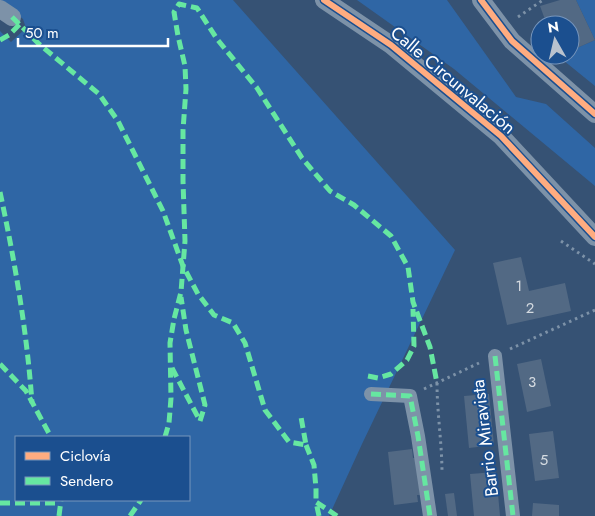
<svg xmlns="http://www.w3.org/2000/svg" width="595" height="516" viewBox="0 0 595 516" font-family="Jost,sans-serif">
<rect width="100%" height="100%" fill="#365274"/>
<g fill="#2f66a5" fill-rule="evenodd">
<path d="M0 0H233L455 250 362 444 329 516H0V31L11 42 26 28 23 19ZM16 437H189V500H16Z"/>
<polygon points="357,0 447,0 516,97 546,104 595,148 595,186 454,69"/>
<polygon points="576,0 595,0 595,86 558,56 570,55 570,51 595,40"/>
</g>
<g fill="#526984">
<polygon points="560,0 576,0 595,40 570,51 570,25 547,25 540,6"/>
<polygon points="521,257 529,291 565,283 571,311 507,325 493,263"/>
<polygon points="541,359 551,406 527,412 517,364"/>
<polygon points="489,394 494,445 469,448 464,396"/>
<polygon points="553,431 559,478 535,481 529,434"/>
<polygon points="412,449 413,458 416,458 420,495 417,495 418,502 394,505 388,452"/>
<polygon points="496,472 500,516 474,516 470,474"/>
<polygon points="454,493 457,516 448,516 445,494"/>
<polygon points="533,503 559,505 559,516 532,516"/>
</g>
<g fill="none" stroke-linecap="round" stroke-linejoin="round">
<g stroke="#7d92a8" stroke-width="3" stroke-dasharray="2.5 4" stroke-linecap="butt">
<polyline points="518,17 543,0"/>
<polyline points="561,241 595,264"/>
<polyline points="510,349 595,310"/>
<path d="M437 383C437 413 442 443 442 473"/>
<polyline points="424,389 479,363"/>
</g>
<g stroke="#7d92a8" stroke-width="14">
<polyline points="495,356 513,516"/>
<polyline points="371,394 410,396 418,436 430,516"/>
</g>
<g stroke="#7d92a8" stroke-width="18">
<polyline points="324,0 391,45 501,136 595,237"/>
<polyline points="481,0 512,41 595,114"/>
<polyline points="0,9 12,17"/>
</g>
<g stroke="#66e7a1" stroke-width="5" stroke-dasharray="10 5" stroke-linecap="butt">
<polyline points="12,17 39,44 99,94 118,121 163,211 183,266 198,294 214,315 233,323 245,343 265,410 289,442 306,445 301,417"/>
<polyline points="0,40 9,35 20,24"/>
<path d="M0 192C15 262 27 332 32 403"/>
<polyline points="495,356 513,516"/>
<polyline points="0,364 26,391 51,437"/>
<polyline points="172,368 200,421 205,405 186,330 181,297"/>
<polyline points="368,376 378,378 391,374 407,360 414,346 413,309"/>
<polyline points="371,394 410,396 418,436 430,516"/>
<polyline points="165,437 169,423 171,398 170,343 174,319 181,292 185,241 183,181 183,130 186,89 185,66 178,36 174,12 179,4 197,8 217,39 257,88 302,158 330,191 354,205 391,236 408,267 413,302 430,347 437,383"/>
<polyline points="306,445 314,465 316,489 316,502"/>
<polyline points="0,503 60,503"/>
<polyline points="59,516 61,500"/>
<polyline points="130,516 141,500"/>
<polyline points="319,516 316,502 337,516"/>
</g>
<defs>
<g id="cycleway">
<polyline points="324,0 391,45 501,136 595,237"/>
<polyline points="481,0 512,41 595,114"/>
</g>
</defs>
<use href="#cycleway" stroke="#1b4f8f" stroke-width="9"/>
<use href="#cycleway" stroke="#ffac80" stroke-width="6"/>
</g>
<g text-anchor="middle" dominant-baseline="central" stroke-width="4" stroke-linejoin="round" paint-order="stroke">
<g font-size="15" fill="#d4dae0">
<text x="519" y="286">1</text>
<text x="530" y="308">2</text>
<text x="532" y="382">3</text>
<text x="544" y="460">5</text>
</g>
<g font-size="18" fill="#fff" stroke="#1b4f8f">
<text transform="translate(453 80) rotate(40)">Calle Circunvalación</text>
<text transform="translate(485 438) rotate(-97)">Barrio Miravista</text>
</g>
</g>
<rect x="15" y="436" width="175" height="65" fill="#1b4f8f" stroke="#7695bc"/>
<rect x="25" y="452" width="25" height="8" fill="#ffac80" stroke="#7695bc"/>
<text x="60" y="461" font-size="15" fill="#ffffff">Ciclovía</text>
<rect x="25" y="477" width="25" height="8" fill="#66e7a1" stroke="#7695bc"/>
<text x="60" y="486" font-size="15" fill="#ffffff">Sendero</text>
<g transform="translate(555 40) rotate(352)"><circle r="24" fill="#1b4f8f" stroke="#7695bc"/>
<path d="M0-4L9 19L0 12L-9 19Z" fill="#b9c2ce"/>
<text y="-8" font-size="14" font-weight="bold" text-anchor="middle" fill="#ffffff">N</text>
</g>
<path d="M18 38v8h150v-8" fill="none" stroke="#ffffff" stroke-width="2.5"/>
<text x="25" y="38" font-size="15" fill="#ffffff" stroke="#1b4f8f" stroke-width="4" paint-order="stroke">50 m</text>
</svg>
